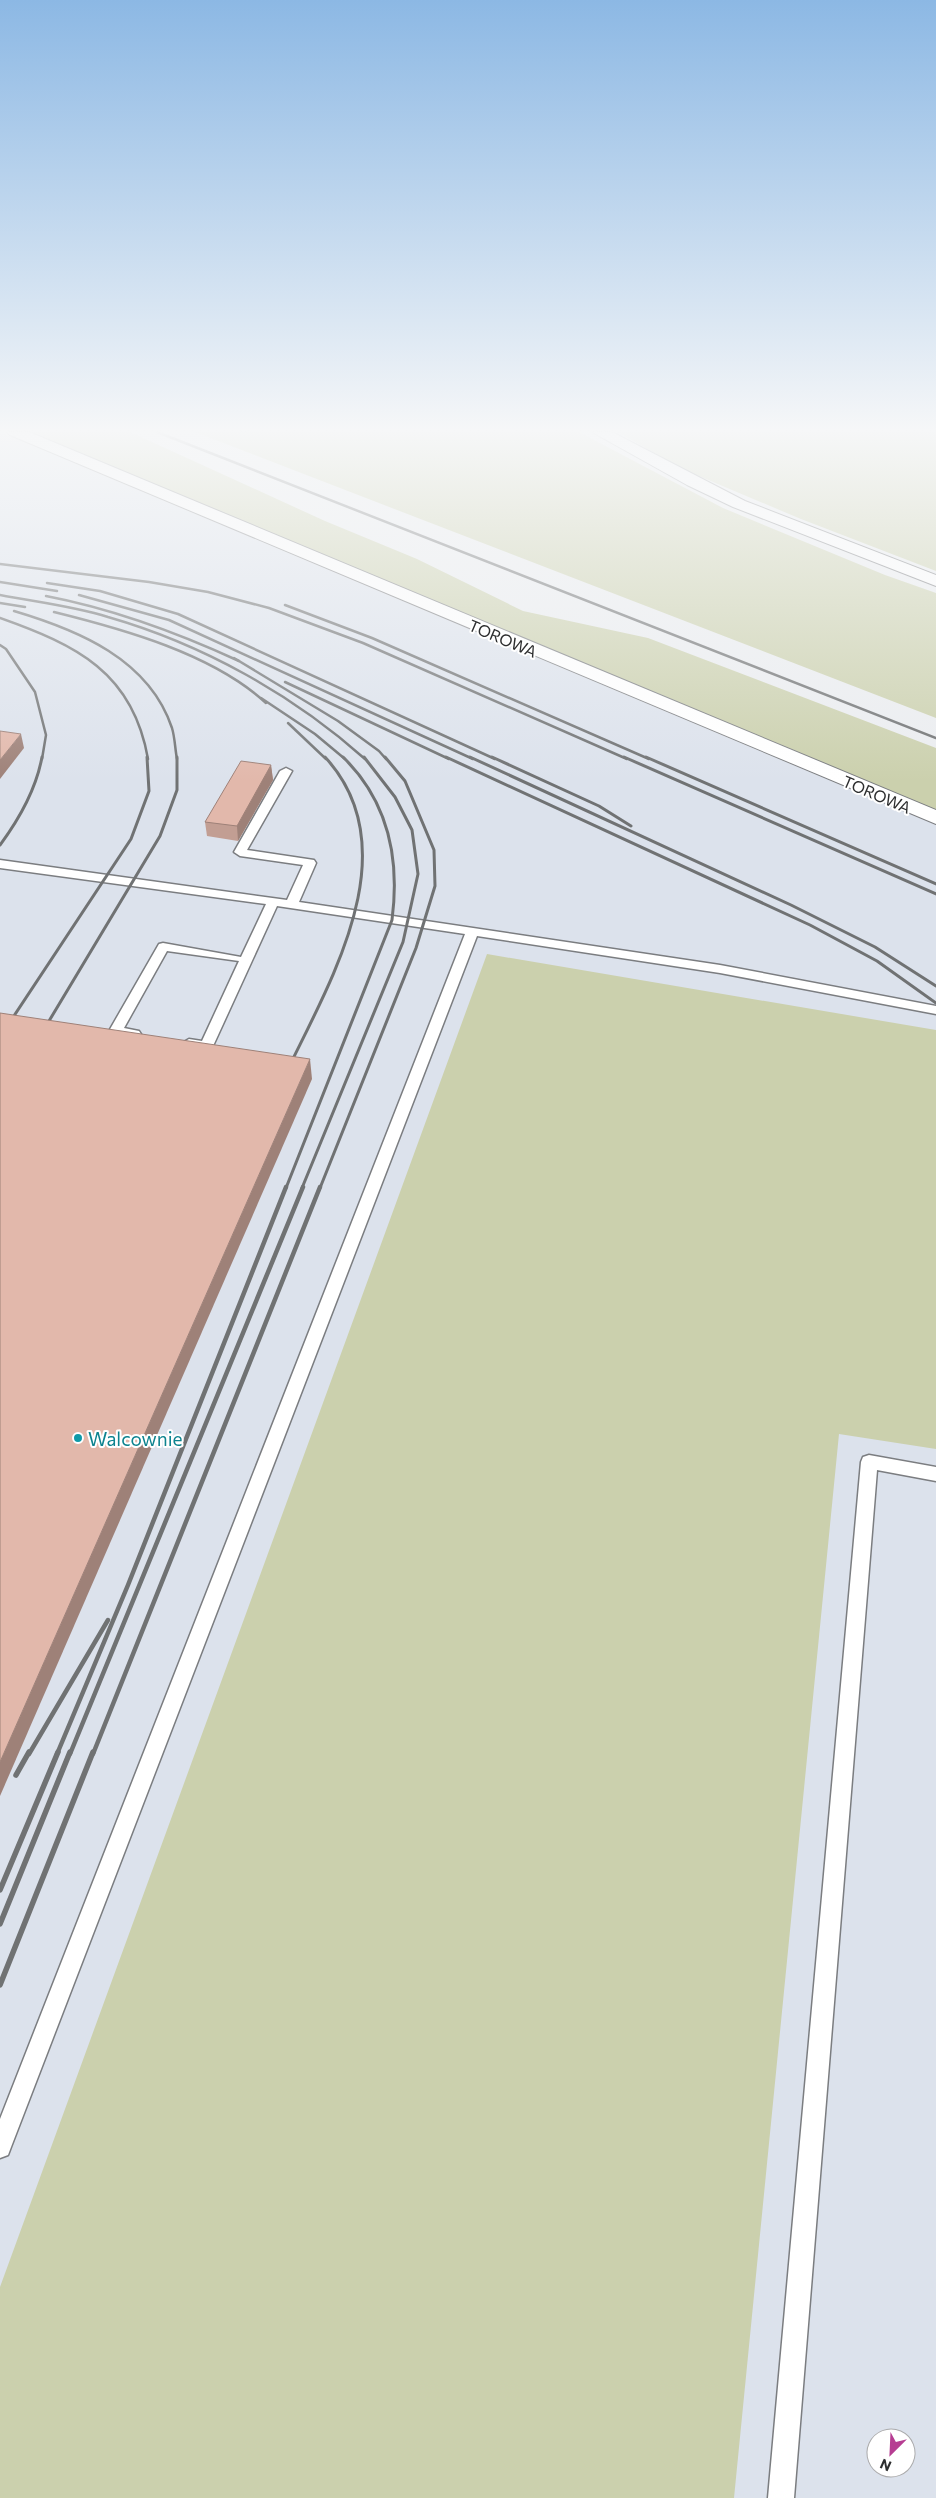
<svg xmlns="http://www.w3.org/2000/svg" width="936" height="2498" viewBox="0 0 936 2498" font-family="Commissioner,sans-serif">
<rect width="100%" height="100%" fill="#ebedf0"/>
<path fill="#dce2ec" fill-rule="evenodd" d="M0 432 936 825V2498H0ZM876 2438H906V2468H876Z"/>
<g fill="#cbd0ad">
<polygon points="28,432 130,432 325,521 417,559 523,611 648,638 936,748 936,811"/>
<polygon points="195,432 579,432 723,508 885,575 936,593 936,718"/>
<polygon points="618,432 936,432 936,571 801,519 680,468"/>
<polygon points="487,954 936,1030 936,1449 839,1434 734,2498 0,2498 0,2287"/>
</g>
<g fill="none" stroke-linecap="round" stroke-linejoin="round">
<defs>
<g id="service">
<polygon points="286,768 292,771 247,850 314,860 316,863 299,902 720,965 936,1006 936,1014 720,973 477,936 11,2147 8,2155 0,2158 0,2119 465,934 277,906 213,1046 206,1050 184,1046 182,1043 189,1039 202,1041 239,961 167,951 124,1028 139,1031 141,1034 139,1037 116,1035 109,1031 159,944 163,943 241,957 266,904 0,868 0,860 287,900 303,865 240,856 234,852 280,771"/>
<polygon points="869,1455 936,1467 936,1481 877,1470 794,2498 768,2498 861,1462 863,1457"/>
</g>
<polygon id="minor" points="7,432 29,432 936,810 936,824 10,435"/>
<polygon id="tertiary" points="592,432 612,432 745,501 936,575 936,586 733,507 687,485"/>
</defs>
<use href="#service" stroke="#7b7d80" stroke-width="3"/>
<use href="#minor" stroke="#7b7d80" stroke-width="2"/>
<use href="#tertiary" stroke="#7b7d80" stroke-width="2"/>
<polyline stroke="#87898b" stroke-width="2" stroke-dasharray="2.5 2" stroke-linecap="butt" points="235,432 248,432"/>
<use href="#service" fill="#fff" fill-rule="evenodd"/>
<use href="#minor" fill="#fff" fill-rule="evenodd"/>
<use href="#tertiary" fill="#fff" fill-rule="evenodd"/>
<g stroke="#707273" stroke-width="2.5">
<polyline points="157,432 936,738"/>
<polyline points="0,564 149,582 208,592 269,608 363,643 627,759"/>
<polyline points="0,582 57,591"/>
<polyline points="47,583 100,591 178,614 495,759"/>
<path d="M0 595C36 602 73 606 108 617 202 644 292 694 365 759"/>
<polyline points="79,595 169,620 473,759"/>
<path d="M46 596C114 609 176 632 239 661"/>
<polyline points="0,603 25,607"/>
<polyline points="285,605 372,638 649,759"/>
<path d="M14 611C78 630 149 659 172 728 175 738 175 749 177 759"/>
<path d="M54 612C123 629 213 654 266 703"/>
<path d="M0 618C76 645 133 672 148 759"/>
<polyline points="0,645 6,649 35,692 46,735 42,759"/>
<polyline points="234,658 338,721 379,751 386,759"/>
<polyline points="285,682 449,759"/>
<polyline points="261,698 315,734 345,759"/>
<polyline points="288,723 326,759"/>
</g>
<g stroke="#707273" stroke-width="3">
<polyline points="446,757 810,925 877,961 936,1003"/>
<polyline points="470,757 791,905 875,947 936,986"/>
<polyline points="492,757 599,806 631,826"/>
<polyline points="624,757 936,894"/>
<polyline points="646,757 936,884"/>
<path d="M0 845C20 818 36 790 42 757"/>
<polyline points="43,1031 160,836 177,790 177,757"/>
<polyline points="0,1037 131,839 149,791 147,757"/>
<path d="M288 1069C332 978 409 848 325 757"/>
<path d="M286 1188 392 920C400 859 388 801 343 757"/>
<polyline points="302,1188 403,942 418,874 412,830 395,797 364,757"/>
<polyline points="320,1188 416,948 435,886 434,850 405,781 385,757"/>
</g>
<g stroke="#707273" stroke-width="4.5">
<polyline points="29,1754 108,1620"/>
<polyline points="57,1754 128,1585 286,1187"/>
<polyline points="70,1754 303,1187"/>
<polyline points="93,1754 320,1187"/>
</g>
<g stroke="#707273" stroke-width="5.5">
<polyline points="16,1775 29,1752"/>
<polyline points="0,1890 58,1752"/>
<polyline points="0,1924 70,1752"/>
<polyline points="0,1985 93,1752"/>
</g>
</g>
<polygon fill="#c29e93" points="271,765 273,780 238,841 207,836 205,822"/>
<g fill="#9e8178">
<polygon points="21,734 24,748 0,779 0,760"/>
<polygon points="271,765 273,780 238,841 237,826"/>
<polygon points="310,1059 312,1079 0,1796 0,1762"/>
</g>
<g fill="#e2b8ab" stroke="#9e8178">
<polygon points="0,731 21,734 0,760"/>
<polygon points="241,761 271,765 237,826 205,822"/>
<polygon points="0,1013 310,1059 0,1762"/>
</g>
<linearGradient id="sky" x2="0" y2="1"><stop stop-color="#8cb8e4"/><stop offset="0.55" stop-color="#f6f7f8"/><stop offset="1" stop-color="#f6f7f8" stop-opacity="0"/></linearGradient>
<rect width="936" height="782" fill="url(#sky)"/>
<circle fill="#0f9aa8" stroke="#fff" stroke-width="2" cx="78" cy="1438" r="5"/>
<g text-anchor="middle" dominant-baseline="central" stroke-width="4" stroke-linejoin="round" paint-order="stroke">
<g font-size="16" fill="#2d2e2f" stroke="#fff">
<text transform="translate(503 638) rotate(23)">TOROWA</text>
<text transform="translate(877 794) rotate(23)">TOROWA</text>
</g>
<g font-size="19" fill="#0d838f" stroke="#fff" text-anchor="start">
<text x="88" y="1438">Walcownie</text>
</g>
</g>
<g transform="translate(891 2453) rotate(204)"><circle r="24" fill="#ffffff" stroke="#ababac"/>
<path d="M0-4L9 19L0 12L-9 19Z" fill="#b63d92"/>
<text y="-8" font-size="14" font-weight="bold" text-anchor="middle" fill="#2d2e2f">N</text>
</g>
</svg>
